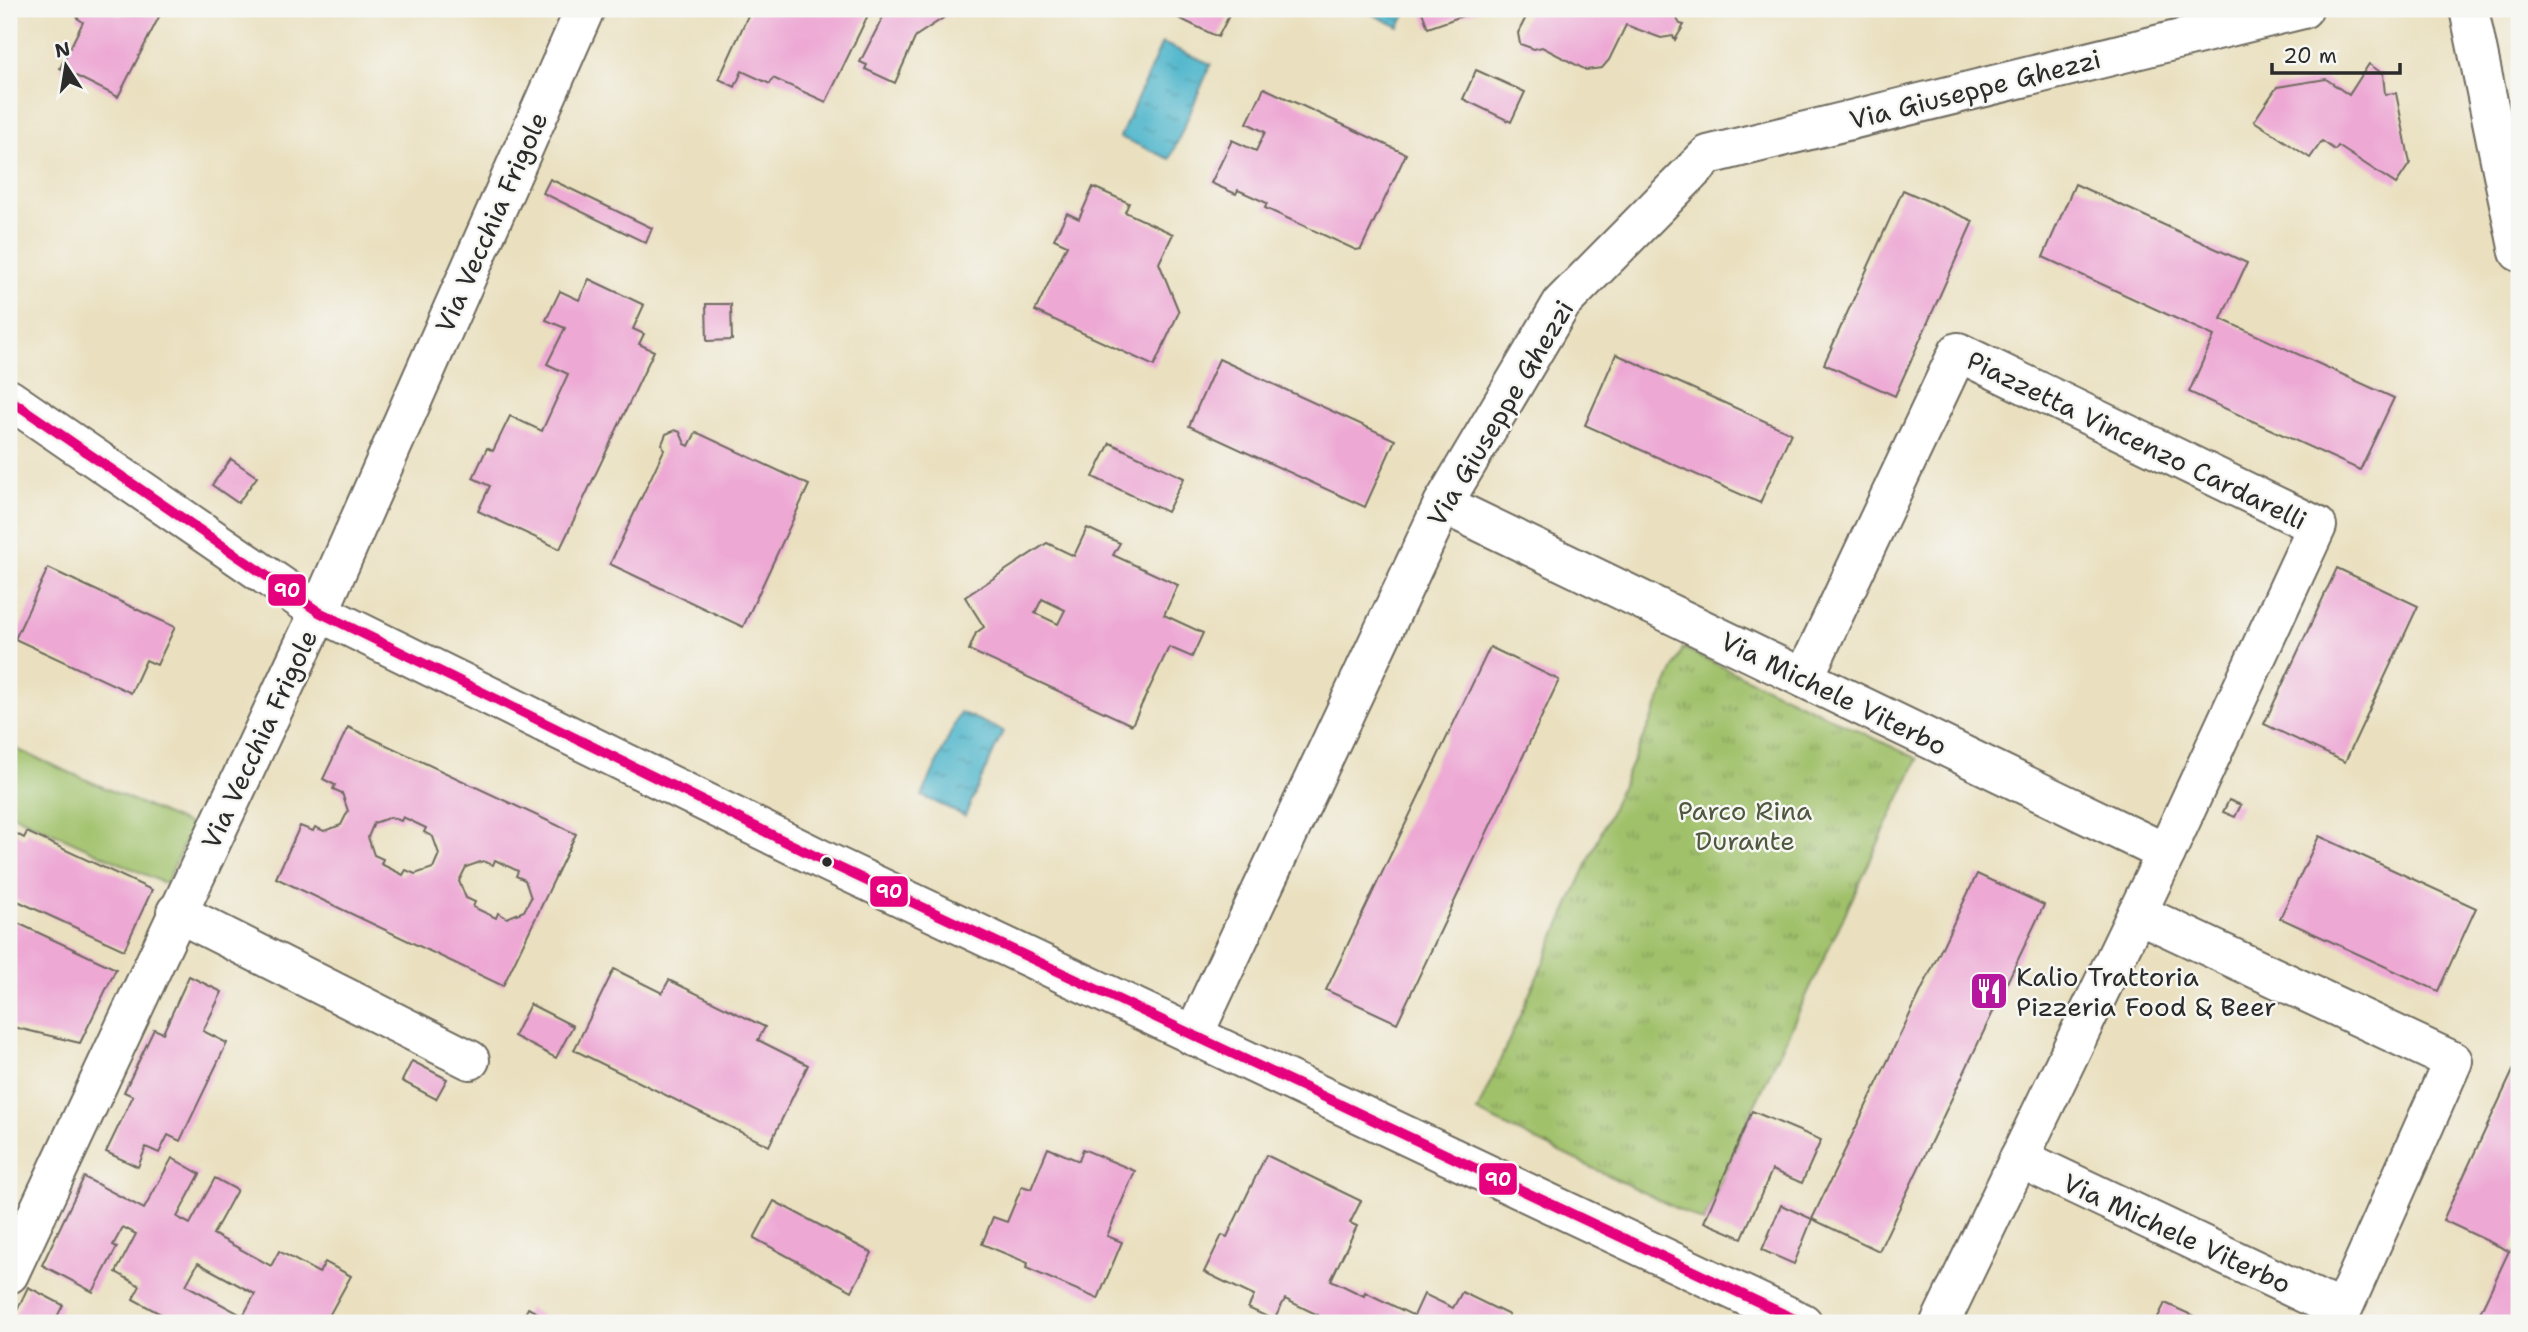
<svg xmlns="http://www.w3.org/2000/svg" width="2528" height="1332" viewBox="0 0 2528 1332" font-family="'Shantell Sans',sans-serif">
<defs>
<pattern id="park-tufts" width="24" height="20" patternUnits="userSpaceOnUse" patternTransform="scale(1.75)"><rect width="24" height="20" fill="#a0c16b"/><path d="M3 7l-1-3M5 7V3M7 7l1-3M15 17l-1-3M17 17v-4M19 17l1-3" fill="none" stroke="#839d58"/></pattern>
<pattern id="water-ripples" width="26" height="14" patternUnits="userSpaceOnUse" patternTransform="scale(1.75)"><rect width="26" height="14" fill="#4db5cb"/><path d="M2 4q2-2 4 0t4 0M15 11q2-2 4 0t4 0" fill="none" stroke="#4093a5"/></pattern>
</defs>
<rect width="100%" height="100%" fill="#f6f6f2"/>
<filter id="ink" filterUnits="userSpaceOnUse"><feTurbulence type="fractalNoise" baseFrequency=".0143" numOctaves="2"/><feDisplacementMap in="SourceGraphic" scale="14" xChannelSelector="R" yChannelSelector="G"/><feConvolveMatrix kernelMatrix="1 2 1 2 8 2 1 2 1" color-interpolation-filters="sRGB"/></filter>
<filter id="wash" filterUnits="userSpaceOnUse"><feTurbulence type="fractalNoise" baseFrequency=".00686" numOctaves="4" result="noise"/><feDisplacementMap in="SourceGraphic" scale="28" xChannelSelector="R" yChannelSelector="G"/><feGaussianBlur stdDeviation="1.57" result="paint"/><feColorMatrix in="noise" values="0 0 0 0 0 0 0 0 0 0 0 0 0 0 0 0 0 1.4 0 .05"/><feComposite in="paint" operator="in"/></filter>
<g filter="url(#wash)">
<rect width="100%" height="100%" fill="#eae0bf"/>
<polygon fill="#a0c16b" stroke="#66764b" stroke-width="2" points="9,746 192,826 166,884 9,813"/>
<polygon fill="url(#park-tufts)" stroke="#66764b" stroke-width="2" points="1683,648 1918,759 1752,1111 1704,1222 1477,1112"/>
<g fill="url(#water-ripples)" stroke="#3c707b" stroke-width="2">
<polygon points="1361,9 1408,9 1399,27"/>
<polygon points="1162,43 1211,64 1170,159 1120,137"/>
<polygon points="960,712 1003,731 965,816 922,796"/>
</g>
<g id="blocks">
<g fill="#eda8d4" fill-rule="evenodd">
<polygon points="82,9 107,9 120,16 124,9 163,9 118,97 60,68 83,22 77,18"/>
<polygon points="751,9 871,9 826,102 773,78 770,84 742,71 735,87 719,79"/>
<polygon points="887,9 957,9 916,36 895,83 865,69 867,65 860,62"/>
<polygon points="1160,9 1230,9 1232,10 1218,37"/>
<polygon points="1421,9 1482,9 1428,28"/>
<polygon points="1530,9 1671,9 1680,24 1684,25 1675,40 1673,36 1661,38 1626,25 1609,60 1602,68 1586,70 1542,47 1534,49 1520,44 1518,33"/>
<polygon points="2369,64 2383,74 2385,94 2396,93 2410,163 2396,184 2338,146 2335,150 2322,141 2310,158 2254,121 2277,87 2326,79 2349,95"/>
<polygon points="1476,70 1525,92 1511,122 1463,99"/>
<polygon points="1264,88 1406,154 1361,249 1356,250 1265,208 1267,203 1238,190 1236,194 1211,183 1232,140 1256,151 1265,132 1247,123"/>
<polygon points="550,179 652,228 646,243 543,193"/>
<polygon points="2075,184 2247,263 2221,319 2394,398 2360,470 2189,392 2214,336 2043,257"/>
<polygon points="1093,187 1129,203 1125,212 1173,234 1159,263 1179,312 1154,366 1035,311 1067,245 1054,239 1067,213 1079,219"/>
<polygon points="1903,190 1973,221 1895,396 1824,364"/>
<polygon points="589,279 644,305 633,329 644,334 639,344 654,351 560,549 478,511 490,486 473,478 487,448 493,451 510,416 542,431 568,374 547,364 565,328 546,320 560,291 579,300"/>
<polygon points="706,304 731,304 732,340 707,341"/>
<polygon points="1616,354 1791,433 1760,503 1585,425"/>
<polygon points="1219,359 1395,440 1365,507 1189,426"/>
<polygon points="675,430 680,432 685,444 689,446 696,432 809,485 743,627 610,564 664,450 662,444 666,434"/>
<polygon points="1110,443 1184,478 1167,512 1093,477"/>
<polygon points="231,459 257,477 238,503 212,485"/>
<path d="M1087 528 1120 543 1113 555 1178 585 1164 615 1203 633 1192 657 1169 647 1132 725 969 650 976 633 984 627 965 597 1047 543 1074 556ZM1042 599 1065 610 1058 624 1035 613Z"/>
<polygon points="48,568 175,627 157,665 146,660 131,693 15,639"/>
<polygon points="2337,568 2418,606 2345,762 2264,724"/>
<polygon points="1490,647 1559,680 1397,1023 1326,990"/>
<path d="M348 727 576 834 503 986 276 878 300 826 313 831 315 827 324 831 341 825 348 811 342 793 333 789 335 785 323 779ZM391 817 401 821 403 817 426 828 424 832 433 837 439 854 433 868 415 874 406 870 403 875 381 864 383 859 374 855 368 837 374 823ZM495 860 518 871 516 876 525 880 531 898 524 911 507 918 498 913 496 918 473 907 475 902 466 898 459 881 466 867 483 861 493 865Z"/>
<polygon points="2229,800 2241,805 2235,817 2223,812"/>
<polygon points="9,830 24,838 27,832 152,890 124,950 9,897"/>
<polygon points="2319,836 2476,908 2438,991 2280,918"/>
<polygon points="1977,874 2044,905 1879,1251 1812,1219"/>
<polygon points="9,919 116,969 80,1043 9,1026"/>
<polygon points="614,969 662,993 669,980 765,1027 758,1040 808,1065 769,1146 574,1050"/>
<polygon points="189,976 222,992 203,1031 227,1043 180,1141 168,1135 159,1153 146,1147 138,1167 106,1152 133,1096 124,1092 154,1029 163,1033"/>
<polygon points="530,1004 573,1026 556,1058 514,1036"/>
<polygon points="2519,1058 2519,1234 2511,1251 2519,1255 2519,1323 2475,1323 2509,1251 2443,1220"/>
<polygon points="412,1061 447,1079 436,1099 402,1081"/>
<polygon points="1752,1111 1821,1140 1802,1183 1772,1170 1742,1238 1704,1222"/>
<polygon points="1048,1148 1079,1161 1083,1149 1135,1171 1107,1236 1122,1242 1098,1299 1026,1268 1028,1263 982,1244 993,1217 1007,1222 1022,1186 1031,1189"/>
<polygon points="1266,1155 1361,1201 1350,1223 1357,1226 1331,1280 1364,1296 1365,1292 1414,1316 1424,1294 1453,1308 1462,1292 1509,1315 1505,1323 1314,1323 1318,1315 1285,1299 1274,1320 1248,1308 1254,1296 1204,1272 1222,1235 1227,1237"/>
<path d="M172 1158 200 1174 177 1217 190 1224 215 1178 237 1190 213 1234 271 1266 279 1251 319 1273 325 1262 351 1276 325 1323H177L133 1299 140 1286 116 1272 136 1234 123 1227 113 1245 117 1247 93 1292 42 1265 84 1177 144 1209ZM198 1263 255 1294 243 1316 186 1285Z"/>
<polygon points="774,1201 872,1253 852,1291 754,1238"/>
<polygon points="1781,1205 1812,1219 1794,1264 1762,1250"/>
<polygon points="28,1287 63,1305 54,1323 11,1323"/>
<polygon points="2165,1303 2209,1323 2155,1323"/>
<polygon points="528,1308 541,1315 536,1323 521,1322"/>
</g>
</g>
</g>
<g filter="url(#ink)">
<use href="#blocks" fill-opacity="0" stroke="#6e6a5f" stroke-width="2"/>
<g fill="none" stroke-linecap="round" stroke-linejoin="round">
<defs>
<g id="minor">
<polyline points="2469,9 2519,252"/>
<polyline points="9,399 319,612 829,863 1803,1323"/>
<polyline points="1443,504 2166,853 1940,1323"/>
<polyline points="1804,678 1958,352 2317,526 2166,853"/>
<polyline points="176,912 470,1060"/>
<polyline points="1193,1036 1443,504 1562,303 1708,155 2303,9"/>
<polyline points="2019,1158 2342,1311 2453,1061 2137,913"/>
</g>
<polyline id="tertiary" points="9,1274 319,612 585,9"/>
</defs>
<use href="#minor" stroke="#6e6a5f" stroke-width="42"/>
<use href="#tertiary" stroke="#6e6a5f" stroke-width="42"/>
<use href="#minor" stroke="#fff" stroke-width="38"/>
<use href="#tertiary" stroke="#fff" stroke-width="38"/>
<defs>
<polyline id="bus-1" points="9,399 319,612 829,863 1803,1323"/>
</defs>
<use href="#bus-1" stroke="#f6f6f2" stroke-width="16"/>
<use href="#bus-1" stroke="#e5007d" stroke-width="10"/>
</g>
</g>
<defs>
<symbol id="restaurant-square" viewBox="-11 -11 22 22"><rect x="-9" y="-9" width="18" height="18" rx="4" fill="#b5179e" stroke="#f6f6f2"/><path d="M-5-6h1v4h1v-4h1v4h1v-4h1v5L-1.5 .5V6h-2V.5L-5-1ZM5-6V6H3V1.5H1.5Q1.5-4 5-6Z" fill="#fff"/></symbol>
</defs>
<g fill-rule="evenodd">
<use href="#restaurant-square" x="1967" y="969" width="44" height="44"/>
</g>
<circle fill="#2b2b2b" stroke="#f6f6f2" stroke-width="2.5" cx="827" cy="862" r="6"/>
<g text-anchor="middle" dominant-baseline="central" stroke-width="5" stroke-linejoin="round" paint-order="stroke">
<g font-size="26" fill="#2b2b2b" stroke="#f6f6f2">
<text transform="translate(1975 89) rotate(-14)">Via Giuseppe Ghezzi</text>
<text transform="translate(491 222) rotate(-66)">Via Vecchia Frigole</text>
<text transform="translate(1500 413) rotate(-59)">Via Giuseppe Ghezzi</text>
<text transform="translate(2137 440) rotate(26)">Piazzetta Vincenzo Cardarelli</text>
<text transform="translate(1834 693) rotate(26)">Via Michele Viterbo</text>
<text transform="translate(259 739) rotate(-65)">Via Vecchia Frigole</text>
<text transform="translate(2177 1233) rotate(25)">Via Michele Viterbo</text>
</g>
<g font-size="26" fill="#4e583e" stroke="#f6f6f2">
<text x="1745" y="810">Parco Rina<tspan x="1745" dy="30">Durante</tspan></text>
</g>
<g font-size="26" fill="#2b2b2b" stroke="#f6f6f2" text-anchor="start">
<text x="2016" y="976">Kalio Trattoria<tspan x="2016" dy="30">Pizzeria Food &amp; Beer</tspan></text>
</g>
</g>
<g stroke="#f6f6f2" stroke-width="2.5">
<rect x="267" y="573" width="40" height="34" rx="7" fill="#e5007d"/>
<rect x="869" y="875" width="40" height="33" rx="7" fill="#e5007d"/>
<rect x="1478" y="1162" width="40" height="34" rx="7" fill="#e5007d"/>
</g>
<g font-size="19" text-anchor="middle" font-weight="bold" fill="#fff">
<text x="287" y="597">90</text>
<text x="889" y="898">90</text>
<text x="1498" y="1186">90</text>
</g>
<rect width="2528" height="1332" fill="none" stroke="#f6f6f2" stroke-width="35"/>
<g transform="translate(66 66) rotate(348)" stroke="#f6f6f2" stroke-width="5" paint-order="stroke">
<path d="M0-5L12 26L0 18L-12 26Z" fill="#2b2b2b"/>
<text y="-10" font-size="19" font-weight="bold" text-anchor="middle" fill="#2b2b2b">N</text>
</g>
<path d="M2272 63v10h128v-10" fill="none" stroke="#2b2b2b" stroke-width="3.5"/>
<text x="2283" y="63" font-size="21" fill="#2b2b2b" stroke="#f6f6f2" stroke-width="5" paint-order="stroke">20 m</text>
</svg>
